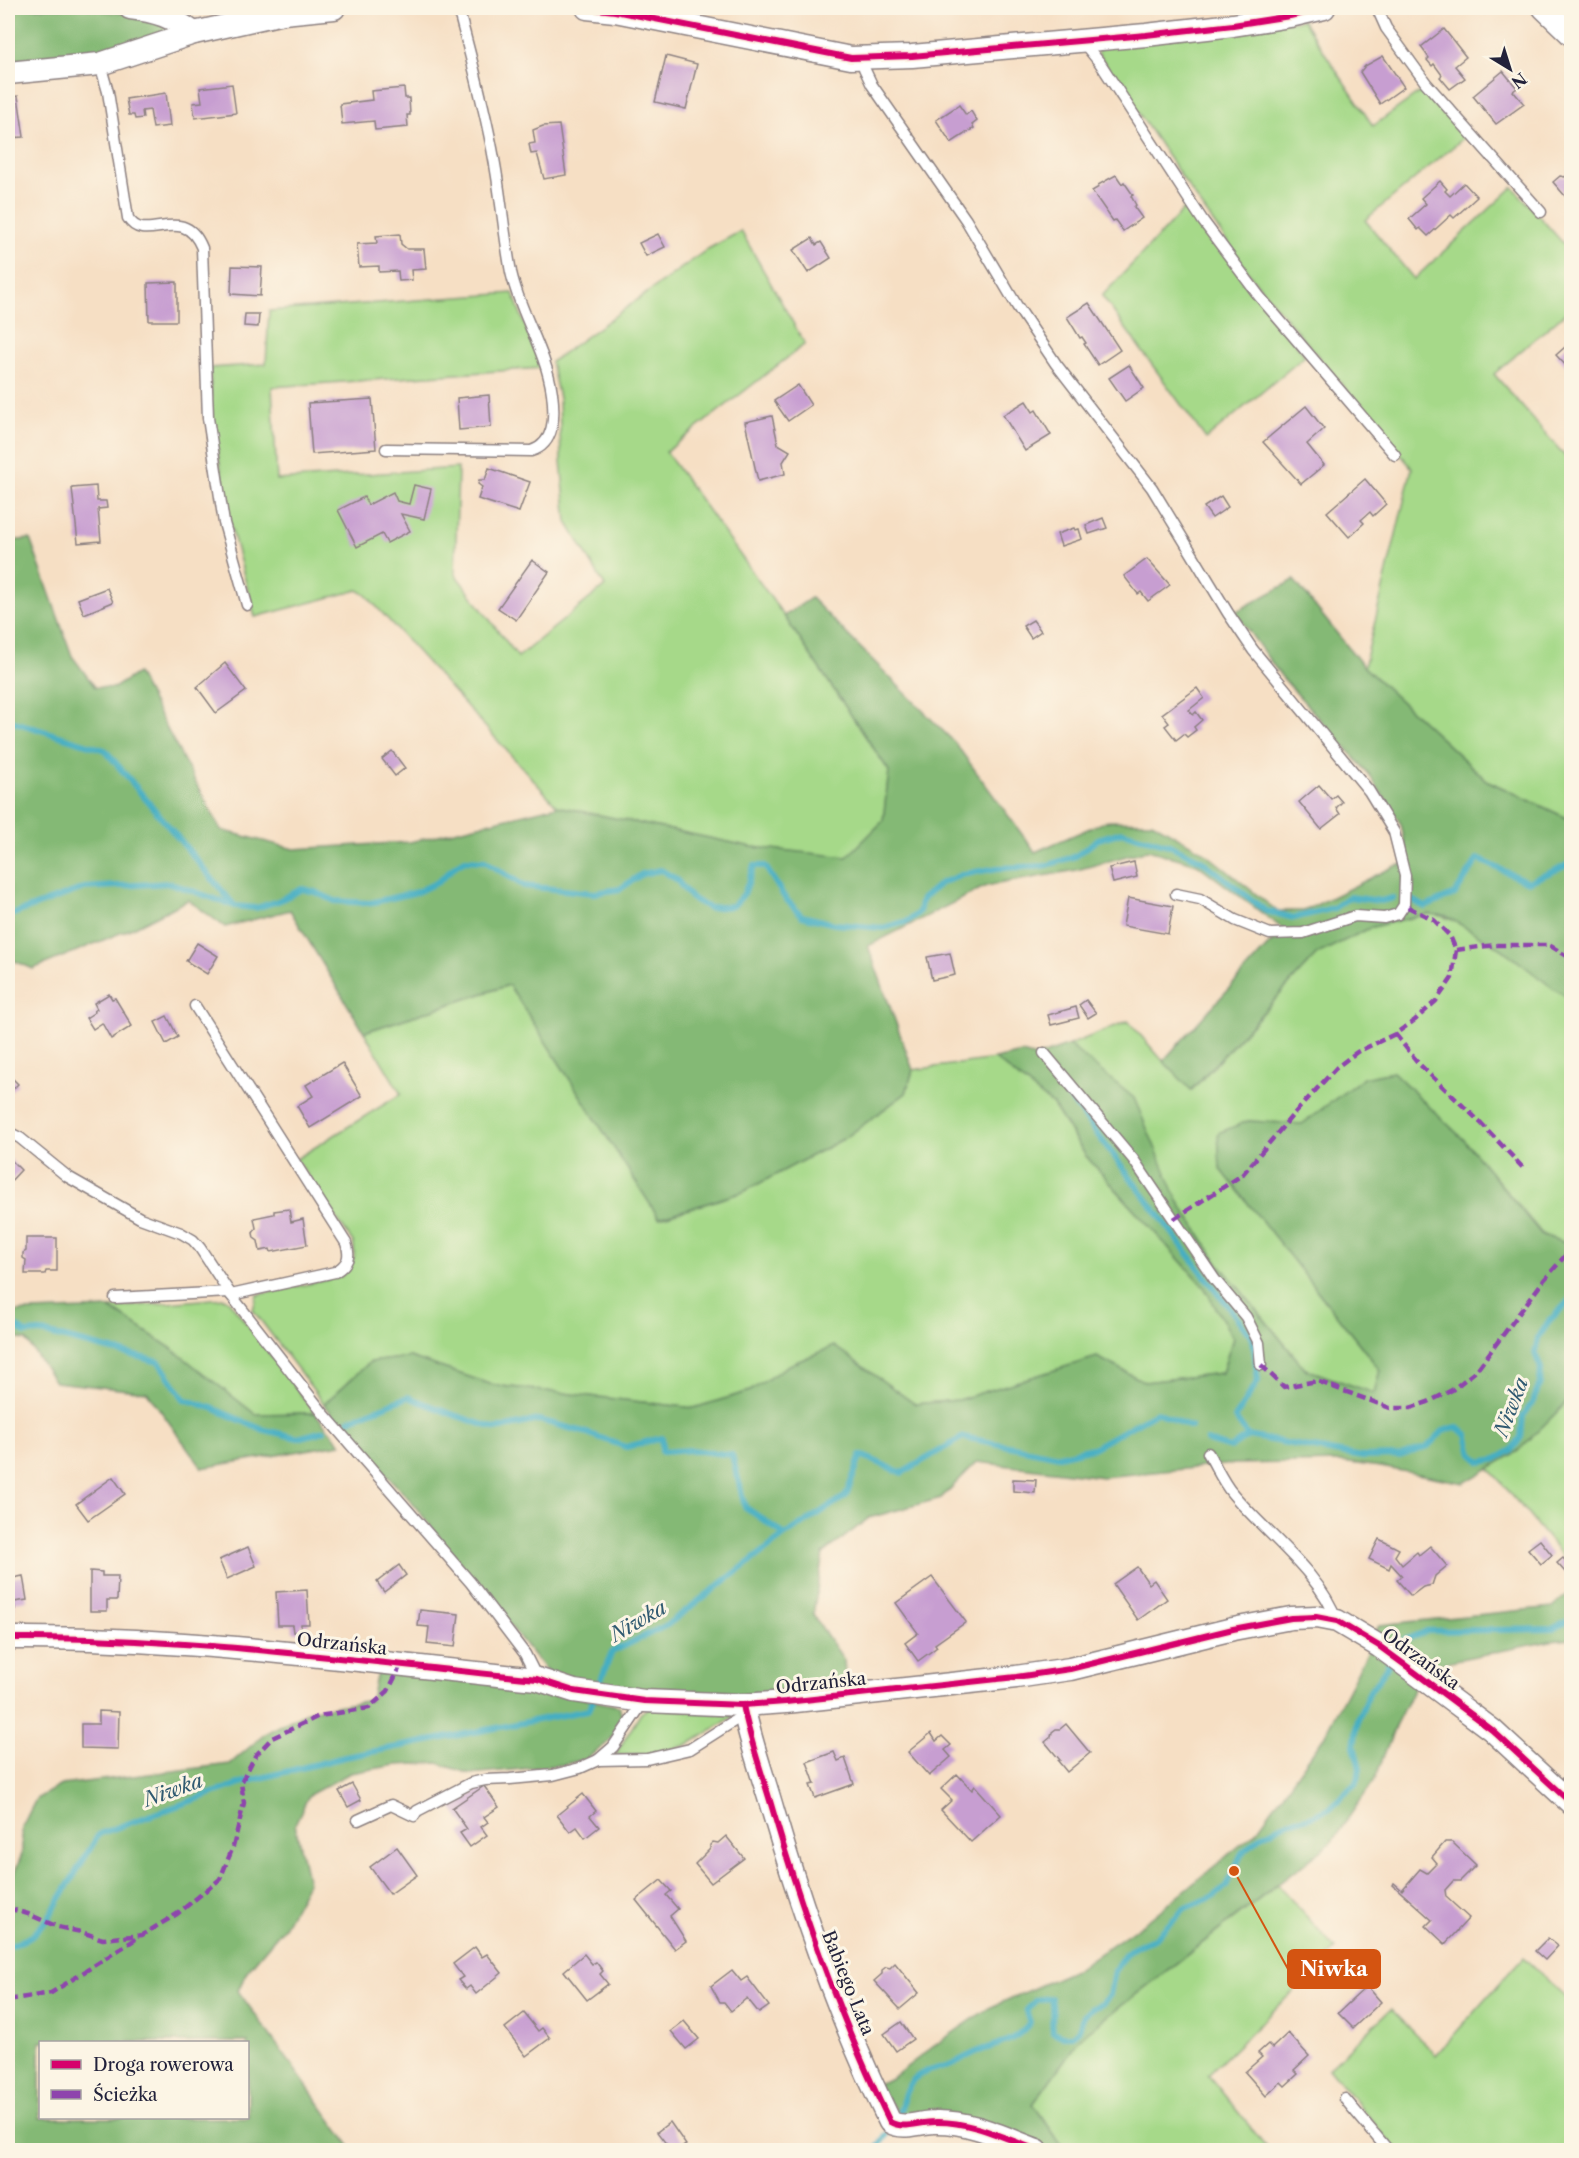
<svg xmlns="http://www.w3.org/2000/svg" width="1579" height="2158" viewBox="0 0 1579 2158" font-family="'Libre Caslon Text',serif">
<rect width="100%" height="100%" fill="#fcf5e5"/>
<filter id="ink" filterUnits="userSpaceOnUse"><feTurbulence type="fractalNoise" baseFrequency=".0167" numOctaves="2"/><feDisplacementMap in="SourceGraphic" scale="12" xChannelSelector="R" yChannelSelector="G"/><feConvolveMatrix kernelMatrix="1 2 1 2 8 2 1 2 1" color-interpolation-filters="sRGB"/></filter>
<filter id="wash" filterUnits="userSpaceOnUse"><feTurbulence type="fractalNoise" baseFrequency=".008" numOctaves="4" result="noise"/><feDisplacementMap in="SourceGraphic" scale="24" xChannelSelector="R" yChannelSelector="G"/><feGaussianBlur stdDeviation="1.35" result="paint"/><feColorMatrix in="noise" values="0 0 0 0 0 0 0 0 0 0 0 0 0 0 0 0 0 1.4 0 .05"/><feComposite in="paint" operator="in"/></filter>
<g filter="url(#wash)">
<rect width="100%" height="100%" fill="#f6dfc4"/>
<g fill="#a6d989" stroke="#647e62" stroke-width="1.5">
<polygon points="1303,20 1373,126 1423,90 1466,136 1365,220 1414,279 1513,187 1571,252 1571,308 1494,374 1571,463 1571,820 1486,780 1364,667 1412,468 1254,280 1196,198 1098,53 1099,47"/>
<polygon points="1189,204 1305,356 1206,439 1102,296"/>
<polygon points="741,231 805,344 666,452 784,616 889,771 883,821 847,858 752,847 557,806 366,595 358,590 255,617 230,523 212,418 210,368 266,364 269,311 513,293 541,368 272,387 277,480 458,468 455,574 518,657 605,586 567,522 561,461 559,398 551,362 708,249"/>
<path d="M1428 913C1481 922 1526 972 1571 999V1245L1543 1235 1464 1140 1393 1072 1363 1078 1302 1124 1248 1121 1220 1168 1380 1370 1374 1394 1305 1369 1219 1264 1178 1201 1158 1157 1069 1045 1128 1021 1163 1061 1192 1090 1317 954 1372 927Z"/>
<path d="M509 985 660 1218 743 1192 845 1138 906 1093 913 1070 995 1059 1053 1105 1086 1156 1204 1287 1233 1338 1222 1373 1145 1382 1097 1357 958 1400 915 1404 834 1346 787 1366 750 1391 694 1408 493 1385 410 1357 370 1362 324 1404 253 1310 257 1295 340 1277C352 1267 357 1258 353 1242L296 1159 401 1094 364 1032Z"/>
<polygon points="224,1298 229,1301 315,1413 255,1414 171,1348 110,1308"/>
<polygon points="1571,1398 1571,1566 1489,1468 1517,1452"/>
<polygon points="650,1707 736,1715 688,1745 646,1755 615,1755 641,1713"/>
<polygon points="1278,1885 1336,1949 1208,2075 1269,2150 1065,2150 1033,2104 1081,2037"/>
<polygon points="1523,1957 1571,2002 1571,2150 1396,2150 1329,2068 1391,2009 1436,2055"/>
</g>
<g fill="#84b975" stroke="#536e58" stroke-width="1.5" fill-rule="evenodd">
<polygon points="8,8 84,8 150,17 165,26 168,33 98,56 8,67"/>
<polygon points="30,539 72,656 95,687 114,688 137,673 221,830 294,849 410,842 557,806 752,847 847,857 883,821 889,771 784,616 811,598 955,743 1035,852 1106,821 1152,822 1204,852 1277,911 1304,911 1395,866 1409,863 1401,824 1368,773 1281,676 1235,612 1294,580 1364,667 1486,780 1571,820 1571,999 1554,989 1502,949 1446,916 1428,914 1372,927 1317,954 1191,1090 1163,1061 1283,929 1197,864 1148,850 1077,870 986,886 868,946 913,1070 906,1093 845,1138 743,1192 659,1218 509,985 364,1032 290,910 225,927 188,900 135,927 33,969 8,958 8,541"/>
<polygon points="1069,1045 1134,1098 1178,1201 1219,1264 1305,1369 1374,1393 1380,1370 1220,1168 1218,1133 1248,1121 1302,1124 1363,1078 1393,1072 1464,1140 1542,1235 1571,1245 1571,1398 1517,1452 1464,1483 1381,1467 1341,1462 1234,1464 1103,1477 977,1462 941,1498 869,1518 823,1554 813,1615 844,1660 846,1687 782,1696 646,1693 551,1677 410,1500 351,1437 324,1404 370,1362 410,1357 493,1385 694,1408 750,1391 787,1366 834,1346 915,1404 958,1400 1097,1357 1145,1382 1222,1373 1233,1338 1204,1287 1086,1156 1053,1105 995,1059 1022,1053 1036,1057"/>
<polygon points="110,1308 171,1348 255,1414 315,1413 341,1444 202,1468 147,1392 55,1382 26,1340 8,1337 8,1312"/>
<polygon points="1571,1591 1571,1639 1550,1641 1421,1667 1374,1633 1379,1625 1553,1607"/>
<polygon points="1369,1649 1417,1682 1395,1726 1374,1781 1331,1843 1081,2037 1033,2104 1065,2150 1049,2150 1009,2135 902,2119 877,2084 892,2078 938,2043 989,2008 1075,1970 1151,1918 1255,1833 1323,1738"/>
<path d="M377 1672 515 1684 618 1706 623 1718 617 1731 606 1744 586 1759 562 1765 470 1774 438 1763 396 1765 350 1773 309 1795 295 1824 308 1883 284 1927 247 1971 238 1991 353 2150H8V1881H11L22 1854V1827L36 1799 61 1785 230 1764 266 1733 308 1711 371 1700ZM40 2042H248V2118H40Z"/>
</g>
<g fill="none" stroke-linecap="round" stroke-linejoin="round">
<g stroke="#44aec3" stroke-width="6">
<polyline points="8,9 11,8"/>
<polyline points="8,720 105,750 233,904"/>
<polyline points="1412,900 1425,907 1455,894 1478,859 1528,882 1572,863"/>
<polyline points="8,916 84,888 170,883 235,906 256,908 278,901 302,889 315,892 335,901 370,903 417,892 438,882 455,866 465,860 485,861 524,886 594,893 620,889 642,874 661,870 676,879 691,898 709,908 733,906 744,894 754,866 765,866 785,898 802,916 835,924 883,928 908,921 919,912 922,899 941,883 964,874 998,868 1045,866 1076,856 1098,839 1122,832 1169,845 1201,860 1266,911 1294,918 1334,908 1349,897 1381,901 1393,898"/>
<polyline points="1066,1093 1253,1339 1258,1381 1235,1418 1248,1436"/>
<polyline points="8,1321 25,1333 41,1332 159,1362 184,1399 212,1408 261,1429 298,1438 324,1431"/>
<polyline points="349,1420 408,1397 454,1415 496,1429 539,1420 584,1432 626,1447 662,1438 662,1452 692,1450 732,1455 745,1507 785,1535"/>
<polyline points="1207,1441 1230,1448 1248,1436 1362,1457 1400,1456 1427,1447 1443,1431 1456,1427 1467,1434 1472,1454 1481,1462 1496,1459 1512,1450 1521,1437 1523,1416 1533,1402 1540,1383 1541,1369 1535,1353 1538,1338 1550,1320 1572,1298"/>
<polyline points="8,1946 13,1945 32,1936 47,1920 99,1834 241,1783 345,1757 589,1710 612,1652 667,1625 785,1535 846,1496 861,1455 902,1473 963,1437 1059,1456 1093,1448 1157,1412 1191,1427"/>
<path d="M899 2114C903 2102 905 2088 914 2079 924 2070 936 2069 949 2065 959 2062 968 2055 979 2051 999 2044 1017 2041 1030 2022L1026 2011 1036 2000 1051 1998C1054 2010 1051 2020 1053 2032L1062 2036H1072L1079 2029 1084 2015 1092 2008 1102 2004 1110 1995 1115 1970 1125 1955 1138 1945 1154 1939 1185 1908 1215 1896 1226 1886 1242 1853 1261 1836 1288 1822 1310 1817 1329 1809 1356 1783 1360 1768 1354 1746 1358 1719 1369 1693 1384 1671 1402 1641 1427 1631 1553 1629 1572 1619"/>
<polyline points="876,2150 886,2135"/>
</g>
</g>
<g id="blocks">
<g fill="#c79ed1">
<polygon points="1444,29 1466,57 1455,66 1465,78 1450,89 1440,77 1442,75 1434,64 1432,66 1427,60 1429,58 1421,47"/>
<polygon points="666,56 697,64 686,109 655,102"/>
<polygon points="1383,56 1404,87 1380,104 1360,72 1365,66"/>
<polygon points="1503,71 1517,88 1513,91 1524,104 1496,124 1473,96"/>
<polygon points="232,84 236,113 195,118 193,103 202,102 200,88"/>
<polygon points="404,88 405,98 409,98 410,115 407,115 408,127 375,130 374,121 342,124 340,104 372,100 371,91"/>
<polygon points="166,93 170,126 153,128 150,110 142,111 143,118 135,119 134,115 129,115 126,99"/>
<polygon points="18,96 24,137 8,138 8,97"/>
<polygon points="959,105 966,115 971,111 977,121 972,125 974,128 951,143 936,120"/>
<polygon points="559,125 566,175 544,179 537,153 531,154 529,144 535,143 533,130 543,126"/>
<polygon points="1572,166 1572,204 1553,182 1560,176 1565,177 1568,174 1568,169"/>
<polygon points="1116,175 1122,184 1124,182 1133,195 1131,196 1136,205 1134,207 1142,218 1123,231 1115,220 1113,221 1092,191 1099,187 1098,185"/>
<polygon points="1440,181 1447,189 1445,191 1450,196 1464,183 1477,197 1454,218 1451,215 1428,236 1420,228 1418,230 1409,219 1426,204 1421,198"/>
<polygon points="400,234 401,244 407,249 424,249 426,269 411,270 412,280 399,281 398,271 379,272 379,266 359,267 357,244 377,243 376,236"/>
<polygon points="658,234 665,247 646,256 639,243"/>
<polygon points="812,238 816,245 821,242 831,258 808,273 793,250"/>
<polygon points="232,266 262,267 260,296 231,294"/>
<polygon points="177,282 177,321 149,321 148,283"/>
<polygon points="1089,303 1120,350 1098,365 1084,344 1086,343 1082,337 1080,338 1067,317"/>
<polygon points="245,314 259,314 258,327 244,326"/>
<polygon points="1572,341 1572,372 1556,355"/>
<polygon points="1129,365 1144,388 1125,401 1109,378"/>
<polygon points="798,385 811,405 788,421 774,401"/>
<polygon points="489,395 491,427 459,430 457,398"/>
<polygon points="372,399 376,449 312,454 308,403"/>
<polygon points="1026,401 1033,412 1036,410 1051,435 1025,451 1003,415"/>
<polygon points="1306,406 1324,429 1307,444 1324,465 1301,484 1263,442"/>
<polygon points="772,416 778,444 790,451 783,462 785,474 758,481 745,422"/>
<polygon points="489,468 530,482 519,512 478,499 482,487 478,484 479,480 485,480"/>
<polygon points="1365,479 1386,504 1373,516 1370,512 1361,520 1364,523 1349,537 1327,512"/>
<polygon points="414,485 431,489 424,519 401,514 410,531 387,543 382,534 357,547 338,510 364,497 368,505 393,492 397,501 409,504"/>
<polygon points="96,486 97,501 106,501 107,508 98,509 101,541 78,543 72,488"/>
<polygon points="1221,496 1228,507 1212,518 1204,507"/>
<polygon points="1103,518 1107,528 1089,534 1086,525"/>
<polygon points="1074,528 1075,530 1079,529 1082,539 1061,546 1057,534"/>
<polygon points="1147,559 1170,585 1148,601 1141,592 1138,594 1124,576"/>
<polygon points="532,560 549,572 516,620 498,608"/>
<polygon points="107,588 113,602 84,614 78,599"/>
<polygon points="1033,620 1041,631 1031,638 1023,626"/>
<polygon points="225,663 246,691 216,713 197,687"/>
<polygon points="1197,688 1204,698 1189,710 1193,715 1196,712 1202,720 1194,727 1196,730 1187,737 1184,734 1176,740 1165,726 1169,723 1162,714"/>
<polygon points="392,751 405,768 395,776 382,759"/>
<polygon points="1319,785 1331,799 1336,795 1342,802 1336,808 1340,814 1321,829 1299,802"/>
<polygon points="1134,862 1137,877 1113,883 1109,868"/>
<polygon points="1128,898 1173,906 1168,934 1123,926"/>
<polygon points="197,943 218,956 207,974 186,961"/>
<polygon points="950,953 955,975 932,980 927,957"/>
<polygon points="109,994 112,999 115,998 132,1026 111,1039 102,1023 93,1029 86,1018 95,1012 94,1011 97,1009 94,1003"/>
<polygon points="1086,1000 1096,1013 1088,1018 1079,1005"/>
<polygon points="1076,1007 1079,1018 1051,1025 1048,1015"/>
<polygon points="167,1016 178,1037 166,1044 155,1022"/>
<polygon points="342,1063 362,1096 310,1128 297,1106 313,1096 306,1085"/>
<polygon points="8,1074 18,1084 8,1094"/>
<polygon points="8,1157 21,1170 8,1184"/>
<polygon points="289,1209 291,1222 303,1219 307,1245 271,1252 270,1249 260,1251 258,1241 254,1238 253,1233 256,1228 254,1218 274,1214 274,1211"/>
<polygon points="26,1238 57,1238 57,1271 46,1271 45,1274 25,1274 26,1260 23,1258 23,1253 26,1251"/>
<polygon points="113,1477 125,1494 88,1520 76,1504"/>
<polygon points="1013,1479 1036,1480 1035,1493 1013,1491"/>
<polygon points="1379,1539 1399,1549 1395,1556 1402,1565 1417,1552 1419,1555 1430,1546 1447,1566 1435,1576 1432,1585 1423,1587 1411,1596 1397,1580 1402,1576 1391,1564 1389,1569 1369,1559"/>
<polygon points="1540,1540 1552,1555 1541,1564 1528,1549"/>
<polygon points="248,1547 256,1566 227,1579 219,1560"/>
<polygon points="1563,1558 1571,1567 1565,1572 1557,1563"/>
<polygon points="399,1565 406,1575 384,1592 377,1582"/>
<polygon points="1137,1567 1149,1584 1154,1580 1167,1599 1138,1620 1113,1584"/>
<polygon points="90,1571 102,1572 102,1576 118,1576 117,1600 107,1600 107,1611 90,1611"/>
<polygon points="23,1576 27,1600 14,1602 15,1609 8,1610 8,1579"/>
<polygon points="932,1577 966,1622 935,1644 937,1647 918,1661 905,1643 918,1633 896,1603"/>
<polygon points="307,1590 309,1624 301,1624 301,1632 293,1632 292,1625 278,1625 276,1592"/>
<polygon points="420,1610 459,1614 455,1647 427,1644 429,1627 418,1626"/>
<polygon points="99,1711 119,1712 118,1749 81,1748 81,1724 99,1724"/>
<polygon points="1066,1724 1090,1753 1067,1772 1058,1761 1060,1760 1045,1742 1051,1737 1052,1732 1056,1729 1060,1729"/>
<polygon points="931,1733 936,1741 942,1736 951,1745 945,1750 951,1757 929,1776 908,1752"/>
<polygon points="834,1752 838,1761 845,1758 854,1784 815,1798 810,1785 815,1784 807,1762"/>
<polygon points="957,1774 972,1790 975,1786 1001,1815 971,1842 941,1810 952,1800 941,1789"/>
<polygon points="352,1784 361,1800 348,1807 339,1791"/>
<polygon points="484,1786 499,1807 484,1817 488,1822 481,1827 487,1835 470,1847 460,1833 467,1829 452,1808"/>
<polygon points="583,1794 596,1811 590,1816 599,1827 585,1838 577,1827 570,1832 557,1815"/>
<polygon points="726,1836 744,1858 711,1883 695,1864 710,1849 710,1845 713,1842 718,1843"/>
<polygon points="1445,1842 1452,1842 1476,1865 1460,1881 1453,1881 1445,1890 1446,1897 1469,1918 1445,1944 1426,1926 1432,1920 1393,1885 1394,1883 1402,1890 1420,1869 1427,1873 1437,1863 1432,1857"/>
<polygon points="397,1847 417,1875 390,1894 370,1867"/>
<polygon points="661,1880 671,1891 666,1895 678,1909 670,1916 686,1941 675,1949 636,1900"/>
<polygon points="1548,1938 1558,1946 1545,1960 1535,1951"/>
<polygon points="475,1947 482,1957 487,1954 502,1973 476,1994 470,1986 466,1989 458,1980 463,1977 453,1964"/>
<polygon points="584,1954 592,1964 596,1962 603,1971 600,1974 608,1984 587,2000 564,1971"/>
<polygon points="895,1963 919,1993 900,2009 874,1981 882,1974 882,1970 886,1967 890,1968"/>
<polygon points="732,1970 741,1981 747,1977 769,2006 759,2013 747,1998 731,2011 724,2002 720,2002 711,1986"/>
<polygon points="1367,1986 1381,2002 1353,2028 1338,2013"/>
<polygon points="524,2013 538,2031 542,2028 550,2038 526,2056 505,2028"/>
<polygon points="684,2021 699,2039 686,2049 671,2031"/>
<polygon points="901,2022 913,2039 896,2051 884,2034"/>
<polygon points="1288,2033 1309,2056 1294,2070 1298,2074 1285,2086 1281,2082 1266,2096 1245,2072 1262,2057 1258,2053 1268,2044 1272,2048"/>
<polygon points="670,2122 686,2145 678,2150 671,2150 657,2132"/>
</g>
</g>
</g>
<g filter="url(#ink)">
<use href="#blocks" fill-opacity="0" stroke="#8c8080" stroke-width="1.5"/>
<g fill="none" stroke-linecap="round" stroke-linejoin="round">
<defs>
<g id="service">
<polyline points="1377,8 1386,28 1426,83 1541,212"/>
<polyline points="1082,41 1100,63 1203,221 1259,296 1395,455"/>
<polyline points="863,57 864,68 872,85 966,220 1017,306 1056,364 1152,488 1228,613 1253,650 1369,791 1394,832 1405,876 1404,905 1398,914 1384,918 1355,916 1303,933 1270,934 1235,920 1200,899 1176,894"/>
<path d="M100 64 108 92 128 218C145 247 183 201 202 248L208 418 224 523 247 605"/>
<path d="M386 449 531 451C555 444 555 416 552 393 546 350 520 314 511 272 504 235 501 196 494 159 485 108 471 58 458 8"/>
<path d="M195 1006 346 1243C351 1257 348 1264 335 1272L231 1295"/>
<polyline points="1044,1053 1133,1159 1215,1280 1246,1317 1259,1343 1261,1365"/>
<polyline points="8,1132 20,1138 68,1177 140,1218 181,1233 193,1240 200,1248 231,1295 323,1413 471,1583 525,1654 537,1678"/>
<polyline points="115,1298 229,1292"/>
<path d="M1208 1453C1216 1466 1222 1481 1232 1493 1265 1533 1320 1572 1337 1621"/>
<polyline points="598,1760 613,1747 644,1701"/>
<polyline points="358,1820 391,1805 414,1816 417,1811 471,1783 485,1780 510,1779 553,1775 580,1768 598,1760 647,1759 690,1749 745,1714"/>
<polyline points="1345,2099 1388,2150"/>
</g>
<g id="minor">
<path d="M130 8C157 11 172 17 194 33"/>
<polyline points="587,8 615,11 851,58 912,56 1146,35 1233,25 1290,16 1324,8"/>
<polyline points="1544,8 1572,35"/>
<polyline points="8,73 100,64 194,33 283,13 334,8"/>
<path d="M8 1638C185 1636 361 1662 537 1679L574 1691 644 1701 743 1705 786 1702 1016 1677 1070 1669 1233 1629 1291 1618 1316 1617 1337 1621 1379 1646 1405 1665 1492 1730 1572 1804"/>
<path d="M743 1705C750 1741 763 1776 773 1811 804 1917 841 2022 890 2122 904 2130 919 2122 935 2122 971 2121 1004 2138 1037 2150"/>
</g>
</defs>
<use href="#service" stroke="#8c8080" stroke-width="13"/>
<use href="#minor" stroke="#8c8080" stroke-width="25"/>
<use href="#service" stroke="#fff" stroke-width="10"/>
<use href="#minor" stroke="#fff" stroke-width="22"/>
<g stroke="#8e44ad" stroke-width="4.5" stroke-dasharray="9 4.5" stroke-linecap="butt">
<polyline points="1456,950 1495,945 1549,945 1572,959"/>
<polyline points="1395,1034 1420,1065 1481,1123 1524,1169"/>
<polyline points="1174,1219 1242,1175 1291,1117 1337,1067 1357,1052 1395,1034 1415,1020 1436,1001 1452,978 1456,950 1450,936 1434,920 1404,905"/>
<polyline points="1261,1365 1284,1387 1317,1381 1390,1408 1410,1408 1428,1402 1452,1390 1476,1371 1544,1280 1572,1248"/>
<polyline points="8,1908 28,1914 58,1927 81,1932 103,1939 142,1935 177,1914 220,1879 233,1847 244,1803 241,1783 255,1756 272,1738 319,1716 369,1708 388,1691 401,1665"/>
<polyline points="8,2000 51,1993 139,1937"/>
</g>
<defs>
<g id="cycleway">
<polyline points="587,8 615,11 851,58 912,56 1146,35 1233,25 1290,16 1324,8"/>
<path d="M8 1638C185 1636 361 1662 537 1679L574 1691 644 1701 743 1705 786 1702 1016 1677 1070 1669 1233 1629 1291 1618 1316 1617 1337 1621 1379 1646 1405 1665 1492 1730 1572 1804"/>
<path d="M743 1705C750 1741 763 1776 773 1811 804 1917 841 2022 890 2122 904 2130 919 2122 935 2122 971 2121 1004 2138 1037 2150"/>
</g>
</defs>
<use href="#cycleway" stroke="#fcf5e5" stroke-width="10"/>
<use href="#cycleway" stroke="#d6006c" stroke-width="6"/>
</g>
</g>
<g text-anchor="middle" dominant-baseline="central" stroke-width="6" stroke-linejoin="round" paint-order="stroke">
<g font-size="18" fill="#22223b" stroke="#fcf5e5">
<text transform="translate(342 1644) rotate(6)">Odrzańska</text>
<text transform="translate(1421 1659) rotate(36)">Odrzańska</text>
<text transform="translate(821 1683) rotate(-6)">Odrzańska</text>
<text transform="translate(848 1983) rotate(68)">Babiego Lata</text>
</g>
<g font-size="20" font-style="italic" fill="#305a71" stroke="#fcf5e5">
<text transform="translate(1511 1407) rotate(-69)">Niwka</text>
<text transform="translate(638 1621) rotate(-30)">Niwka</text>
<text transform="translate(173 1790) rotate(-20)">Niwka</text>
</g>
</g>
<path fill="none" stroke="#d45411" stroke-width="2" d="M1234 1871L1288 1969"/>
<circle fill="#d45411" stroke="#fcf5e5" stroke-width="2" cx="1234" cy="1871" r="6"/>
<rect fill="#d45411" stroke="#d45411" stroke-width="2" x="1288" y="1950" width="92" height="38" rx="6"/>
<g font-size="20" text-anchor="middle" font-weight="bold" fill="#fff">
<text x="1334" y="1976">Niwka</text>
</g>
<rect width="1579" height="2158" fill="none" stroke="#fcf5e5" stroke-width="30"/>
<rect x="39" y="2041" width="210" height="78" fill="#fcf5e5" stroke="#a5a1a1" stroke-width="1.5"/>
<rect x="51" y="2060" width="30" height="9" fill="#d6006c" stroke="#a5a1a1" stroke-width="1.5"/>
<text x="93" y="2071" font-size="18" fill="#22223b">Droga rowerowa</text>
<rect x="51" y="2090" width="30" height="9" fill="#8e44ad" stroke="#a5a1a1" stroke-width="1.5"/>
<text x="93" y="2101" font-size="18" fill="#22223b">Ścieżka</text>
<g transform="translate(1510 69) rotate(142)" stroke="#fcf5e5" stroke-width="4.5" paint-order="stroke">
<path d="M0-4.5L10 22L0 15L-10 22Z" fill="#22223b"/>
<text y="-9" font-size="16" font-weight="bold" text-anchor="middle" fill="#22223b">N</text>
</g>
</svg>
